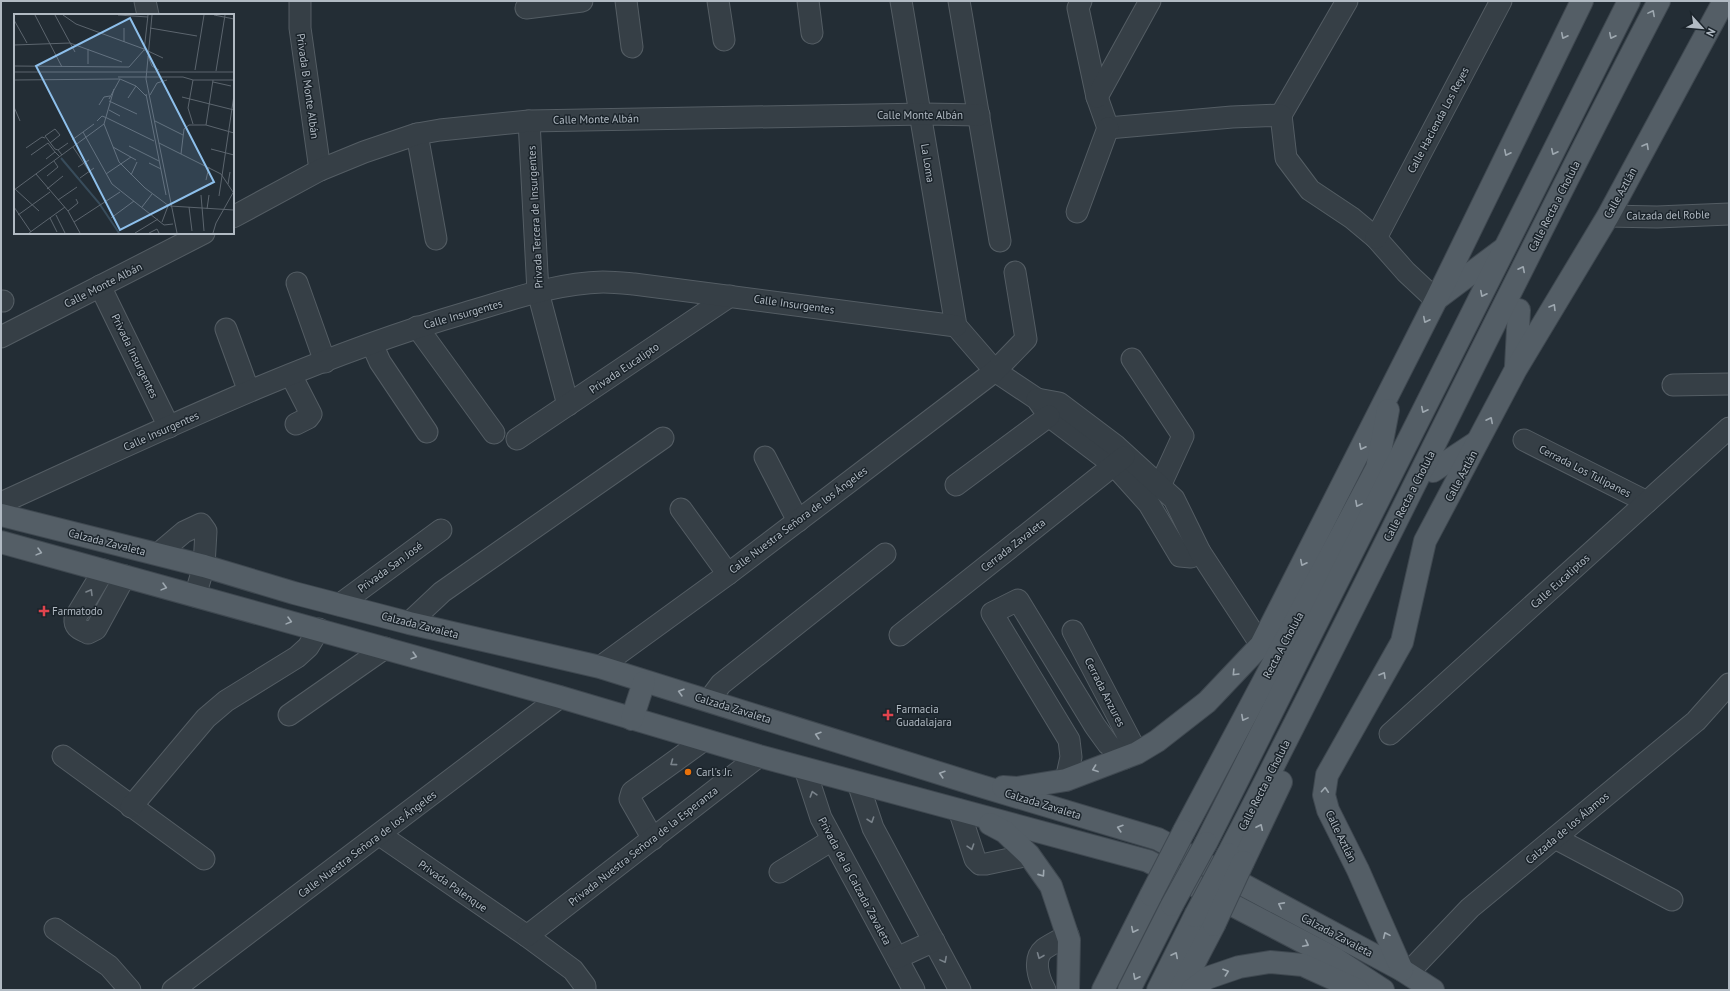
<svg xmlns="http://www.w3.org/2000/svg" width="1730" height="991" viewBox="0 0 1730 991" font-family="'PT Sans',sans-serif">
<rect width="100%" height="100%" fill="#232d35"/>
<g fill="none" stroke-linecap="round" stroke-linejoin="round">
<defs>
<g id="minor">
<polyline points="145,1 148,15"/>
<polyline points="300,1 300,28 320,170"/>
<polyline points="626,1 632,47"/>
<polyline points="718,1 724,40"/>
<polyline points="808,1 812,33"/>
<polyline points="901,1 956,326 995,371 1037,399 1049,416 1114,465 1149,504 1180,556 1191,557 1200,552"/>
<polyline points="959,1 1000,241"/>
<polyline points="1081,1 1078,8 1097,97 1108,128"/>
<polyline points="526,8 582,1"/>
<polyline points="1097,97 1150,1"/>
<polyline points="1281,115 1347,1"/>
<polyline points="529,121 538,292 568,405"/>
<polyline points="1108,128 1232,117 1281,115 1286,158 1310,190 1352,218 1376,238 1406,272 1436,300"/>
<polyline points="417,134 436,239"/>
<polyline points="1077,212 1108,128"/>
<polyline points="1608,216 1657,217 1729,214"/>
<polyline points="233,217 320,170 364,152 417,134 440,130 529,121 925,114 979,115"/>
<polyline points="1376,238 1501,1"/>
<polyline points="297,283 325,362"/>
<polyline points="100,286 169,427"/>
<polyline points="1,301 3,301"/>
<polyline points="417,327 494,433"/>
<polyline points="226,329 245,381 250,390"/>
<polyline points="1,337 204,233"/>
<polyline points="372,344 380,362 427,432"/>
<polyline points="1132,359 1183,436 1160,486"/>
<polyline points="291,375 311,414 308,418 296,424"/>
<polyline points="1673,385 1729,384"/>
<polyline points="1037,399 1059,403 1116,446 1174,499 1200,552 1261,645"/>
<polyline points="517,439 730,296"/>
<polyline points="1524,440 1647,502"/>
<polyline points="765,457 798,521"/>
<polyline points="956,485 1049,416"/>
<path d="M1 503C153 434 304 360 465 313 510 300 556 283 603 282 613 282 623 283 634 284L956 326"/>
<polyline points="681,509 728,574"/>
<polyline points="158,554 184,532 201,524 206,531 204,566 195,596"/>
<path d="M104 570 75 618C74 628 80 629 88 633L96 629 125 576"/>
<polyline points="339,605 441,530"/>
<polyline points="409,623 442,592 663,438"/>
<polyline points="1073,631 1137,753"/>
<polyline points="900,635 1124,457"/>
<polyline points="600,667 728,574 995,371 1026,339 1015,272"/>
<polyline points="709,700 721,684 885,554"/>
<polyline points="289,715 385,648"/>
<polyline points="1390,734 1729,428"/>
<polyline points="63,756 204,859"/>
<polyline points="805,769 821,818 914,990"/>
<polyline points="1066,780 1071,757 1069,740 992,613 1018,600 1095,726 1108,744 1125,758"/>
<polyline points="858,783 873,828 960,990"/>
<polyline points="131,807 206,718 226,701 297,657 308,647 319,629"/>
<polyline points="959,810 975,859 980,864 986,864 1029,855"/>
<polyline points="380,835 527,936 573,970 585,986 585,990"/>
<polyline points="1555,838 1672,900"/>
<polyline points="653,839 630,799 632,792 704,740"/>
<polyline points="780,872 832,840"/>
<polyline points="55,929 109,966 130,990"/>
<polyline points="527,936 759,756"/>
<polyline points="897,958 934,941"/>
<polyline points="1408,973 1470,908 1696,721 1729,684"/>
<polyline points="173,990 560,697"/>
<path d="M1045 990C1039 979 1032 959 1044 949 1051 944 1060 940 1068 935"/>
</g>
<g id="major">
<polyline points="1438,298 1502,250"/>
<polyline points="1516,366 1519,310"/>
<polyline points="1433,471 1477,442"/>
<polyline points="1,515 204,566 294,593 409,623 600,667 974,784 1158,839 1402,970 1433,990"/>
<polyline points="1,542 560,697 759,756 1148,861 1334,958 1383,990"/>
<polyline points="632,719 644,682"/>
<polyline points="1003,787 1017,788 1066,780 1137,753 1157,741 1207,702 1261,645 1436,300 1582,1"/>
<polyline points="990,824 1005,832 1029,855 1051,886 1069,940 1068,990"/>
<polyline points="1184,831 1377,468 1388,410"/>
<polyline points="1206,843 1629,1"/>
<path d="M1228 854C1375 571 1511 283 1659 1"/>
<polyline points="1243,862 1281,782"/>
<polyline points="1402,970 1358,870 1328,810 1324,795 1327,775 1402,642 1425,541 1516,369 1608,216 1724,1"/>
<polyline points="1103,990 1151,895"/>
<polyline points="1129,990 1172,905"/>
<polyline points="1158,990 1195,916"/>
<polyline points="1180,990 1214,925"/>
<polyline points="1192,990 1207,978 1239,967 1270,962 1303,965 1358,990"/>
</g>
</defs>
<use href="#minor" stroke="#545d64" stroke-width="23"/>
<use href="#major" stroke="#3f4850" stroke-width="24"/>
<use href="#minor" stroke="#363f46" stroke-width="21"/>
<use href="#major" stroke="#545e66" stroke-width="22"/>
<defs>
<g id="major-bridge">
<polyline points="1151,895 1184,831"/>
<polyline points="1172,905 1206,843"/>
<polyline points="1195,916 1228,854"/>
<polyline points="1214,925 1243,862"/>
</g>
</defs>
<use href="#major-bridge" stroke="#3f4850" stroke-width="24" stroke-linecap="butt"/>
<use href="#major-bridge" stroke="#545e66" stroke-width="22"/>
</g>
<defs><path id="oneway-chevron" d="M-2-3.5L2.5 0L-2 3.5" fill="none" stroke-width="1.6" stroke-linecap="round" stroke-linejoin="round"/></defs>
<g stroke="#9ea8b0">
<use href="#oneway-chevron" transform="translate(1652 13) rotate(-62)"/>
<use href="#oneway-chevron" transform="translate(1564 36) rotate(116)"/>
<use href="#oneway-chevron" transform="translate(1612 36) rotate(116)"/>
<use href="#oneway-chevron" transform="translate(1646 146) rotate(-61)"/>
<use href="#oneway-chevron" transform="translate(1554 152) rotate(116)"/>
<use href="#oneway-chevron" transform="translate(1507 153) rotate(116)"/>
<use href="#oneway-chevron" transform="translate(1522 269) rotate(-63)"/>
<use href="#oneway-chevron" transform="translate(1483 294) rotate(117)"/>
<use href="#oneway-chevron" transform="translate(1553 307) rotate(-59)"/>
<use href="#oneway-chevron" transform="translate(1426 320) rotate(117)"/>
<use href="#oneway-chevron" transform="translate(1424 410) rotate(117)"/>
<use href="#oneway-chevron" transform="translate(1490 420) rotate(-63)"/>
<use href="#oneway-chevron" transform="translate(1362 447) rotate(117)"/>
<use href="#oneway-chevron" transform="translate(1358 504) rotate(118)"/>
<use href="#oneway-chevron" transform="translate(39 552) rotate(15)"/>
<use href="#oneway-chevron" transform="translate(1303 563) rotate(117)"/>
<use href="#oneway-chevron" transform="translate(164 587) rotate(15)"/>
<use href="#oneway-chevron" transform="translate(289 621) rotate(15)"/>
<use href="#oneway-chevron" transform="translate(414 656) rotate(16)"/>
<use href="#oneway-chevron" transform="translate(1235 673) rotate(134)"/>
<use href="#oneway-chevron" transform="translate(1383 675) rotate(-60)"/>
<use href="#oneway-chevron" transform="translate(681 692) rotate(-164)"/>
<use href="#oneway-chevron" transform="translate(1244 718) rotate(118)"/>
<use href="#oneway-chevron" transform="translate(818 735) rotate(-163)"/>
<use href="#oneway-chevron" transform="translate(1095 769) rotate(160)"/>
<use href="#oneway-chevron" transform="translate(942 774) rotate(-163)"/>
<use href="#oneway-chevron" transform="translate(1325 790) rotate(-86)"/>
<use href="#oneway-chevron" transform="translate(1260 827) rotate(-65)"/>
<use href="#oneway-chevron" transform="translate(1120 828) rotate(-163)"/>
<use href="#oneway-chevron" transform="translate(1042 874) rotate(55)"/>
<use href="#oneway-chevron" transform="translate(1281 905) rotate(-152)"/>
<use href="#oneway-chevron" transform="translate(1134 930) rotate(117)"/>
<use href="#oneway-chevron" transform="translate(1386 935) rotate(-114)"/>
<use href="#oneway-chevron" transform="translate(1306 944) rotate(27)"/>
<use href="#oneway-chevron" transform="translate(1175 955) rotate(-63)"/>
<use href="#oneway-chevron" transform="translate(1226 972) rotate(-19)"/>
<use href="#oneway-chevron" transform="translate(1136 977) rotate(117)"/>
</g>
<g stroke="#7a838b">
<use href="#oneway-chevron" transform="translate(90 592) rotate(-59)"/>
<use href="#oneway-chevron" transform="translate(673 763) rotate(144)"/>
<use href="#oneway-chevron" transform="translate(813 794) rotate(-107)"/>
<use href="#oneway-chevron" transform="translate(871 820) rotate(71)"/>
<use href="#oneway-chevron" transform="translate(971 847) rotate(72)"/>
<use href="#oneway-chevron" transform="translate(1040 956) rotate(112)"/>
<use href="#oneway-chevron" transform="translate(944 960) rotate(62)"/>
</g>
<g fill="#e0444e" stroke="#1b242b" stroke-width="1.5">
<path d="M42 605h4v4h4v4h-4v4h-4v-4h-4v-4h4z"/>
<path d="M886 709h4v4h4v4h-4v4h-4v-4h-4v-4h4z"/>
</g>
<circle fill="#e8710a" stroke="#1b242b" stroke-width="1.5" cx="688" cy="772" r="4"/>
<g text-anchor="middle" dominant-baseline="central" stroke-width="3" stroke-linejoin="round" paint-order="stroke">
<g font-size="11" fill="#b1bac3" stroke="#1b242b">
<text transform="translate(308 86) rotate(82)">Privada B Monte Albán</text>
<text x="920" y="115">Calle Monte Albán</text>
<text transform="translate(596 119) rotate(-1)">Calle Monte Albán</text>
<text transform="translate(1438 120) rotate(-62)">Calle Hacienda Los Reyes</text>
<text transform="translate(928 163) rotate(81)">La Loma</text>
<text transform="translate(1620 193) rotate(-61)">Calle Aztlán</text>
<text transform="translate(1554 206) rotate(-63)">Calle Recta a Cholula</text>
<text transform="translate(1668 215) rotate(-1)">Calzada del Roble</text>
<text transform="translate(535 217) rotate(-93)">Privada Tercera de Insurgentes</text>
<text transform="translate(103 285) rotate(-27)">Calle Monte Albán</text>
<text transform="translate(794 304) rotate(8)">Calle Insurgentes</text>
<text transform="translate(463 314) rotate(-16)">Calle Insurgentes</text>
<text transform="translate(135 356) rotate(64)">Privada Insurgentes</text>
<text transform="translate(624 368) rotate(-34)">Privada Eucalipto</text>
<text transform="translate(161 431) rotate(-24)">Calle Insurgentes</text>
<text transform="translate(1585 471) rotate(27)">Cerrada Los Tulipanes</text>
<text transform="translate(1461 476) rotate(-62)">Calle Aztlán</text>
<text transform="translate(1409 496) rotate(-63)">Calle Recta a Cholula</text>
<text transform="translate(798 520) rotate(-37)">Calle Nuestra Señora de los Ángeles</text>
<text transform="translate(107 542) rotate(14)">Calzada Zavaleta</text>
<text transform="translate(1013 545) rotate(-38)">Cerrada Zavaleta</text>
<text transform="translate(390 567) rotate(-36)">Privada San José</text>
<text transform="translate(1560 581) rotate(-42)">Calle Eucaliptos</text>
<text transform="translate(420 625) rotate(14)">Calzada Zavaleta</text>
<text transform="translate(1283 645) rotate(-62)">Recta A Cholula</text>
<text transform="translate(1105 692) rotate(63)">Cerrada Anzures</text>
<text transform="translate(733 708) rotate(17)">Calzada Zavaleta</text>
<text transform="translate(1264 785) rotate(-63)">Calle Recta a Cholula</text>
<text transform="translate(1043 804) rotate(17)">Calzada Zavaleta</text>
<text transform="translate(1567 828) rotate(-40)">Calzada de los Álamos</text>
<text transform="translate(1341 836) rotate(64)">Calle Aztlán</text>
<text transform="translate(367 844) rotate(-37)">Calle Nuestra Señora de los Ángeles</text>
<text transform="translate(643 846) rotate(-38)">Privada Nuestra Señora de la Esperanza</text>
<text transform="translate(855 881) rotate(62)">Privada de la Calzada Zavaleta</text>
<text transform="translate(453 886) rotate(35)">Privada Palenque</text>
<text transform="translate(1337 935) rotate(28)">Calzada Zavaleta</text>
</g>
<g font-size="11" fill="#b1bac3" stroke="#1b242b" text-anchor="start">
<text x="52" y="611">Farmatodo</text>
<text x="896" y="709">Farmacia<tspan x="896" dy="13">Guadalajara</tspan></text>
<text x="696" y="772">Carl's Jr.</text>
</g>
</g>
<g transform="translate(14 14)">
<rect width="220" height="220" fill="#232d35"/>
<path fill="none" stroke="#384c5b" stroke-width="2" d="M47 144 85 189 105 219"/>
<path fill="none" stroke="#5c656e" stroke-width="1" d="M21 1 48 53M41 1 61 38M49 1 62 10 130 35M104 1 134 3M138 1 132 65 163 219M200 1 220 5M0 6 13 29M136 14 183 22M110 28V14M0 31 56 29 108 48M74 35V50M130 37 134 1M134 37 149 44M134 42 138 52 145 56M0 52 115 53 130 36M181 56 190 1M202 57 211 1M0 58H220M104 63H169L179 66M0 66 106 65 122 72 132 82M199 68 217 72M132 80 152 181M136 81 143 69 153 66M168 83 220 96M114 84 122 72M95 85 106 65M95 87 123 100M85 91 90 83 96 82M0 93 6 107M95 96 106 102M83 107 88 102 93 104 140 127M141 107 169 121M90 110 105 148 131 174 155 192M90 110 100 75M179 110 174 94 179 66H220M192 111 199 66M69 118 98 170 150 211 159 210M58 126 80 110M36 129 46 121 41 115 31 122 41 135 44 136M145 129 207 160 219 178M115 132 145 147M59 133 81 166M99 133 122 146M12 134 28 123 31 124M197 135 220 141M167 140 170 115 175 111H192L220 119M17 141 34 129 41 138M48 141 44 136 54 129M32 145 41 138 46 143M135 149 147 155M64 153 75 146M22 160 54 197 66 219M92 160 117 143M117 161 123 148M33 162 44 153 40 147M66 164 80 154M192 166 195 153M214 170 216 158M1 175 25 197M33 175 49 162M0 176 90 110M187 181 190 217M205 182 220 81M44 186 63 173M156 192 220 196M0 193 17 218M128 193 138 180M175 193 178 217M193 195 195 181M54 197 64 189 62 185M4 201 36 178M42 201 51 219M36 204 43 218M97 204 120 187M60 208 106 178M148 208 154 192M15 219 51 193M121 219 144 205M135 219 143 215 145 219M199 219 202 209 220 177"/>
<path fill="#8dbfeb" fill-opacity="0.15" stroke="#8dbfeb" stroke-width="2" d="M116 4 200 168 106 216 22 52Z"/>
<rect width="220" height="220" fill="none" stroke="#b1bac3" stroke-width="2"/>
</g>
<rect width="1730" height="991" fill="none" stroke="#b1bac3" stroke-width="4"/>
<g transform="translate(1702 28) rotate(117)" stroke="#1b242b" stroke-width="3" paint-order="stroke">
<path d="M0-3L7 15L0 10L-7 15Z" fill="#b1bac3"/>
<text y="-6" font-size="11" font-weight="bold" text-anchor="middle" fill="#b1bac3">N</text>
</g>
</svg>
